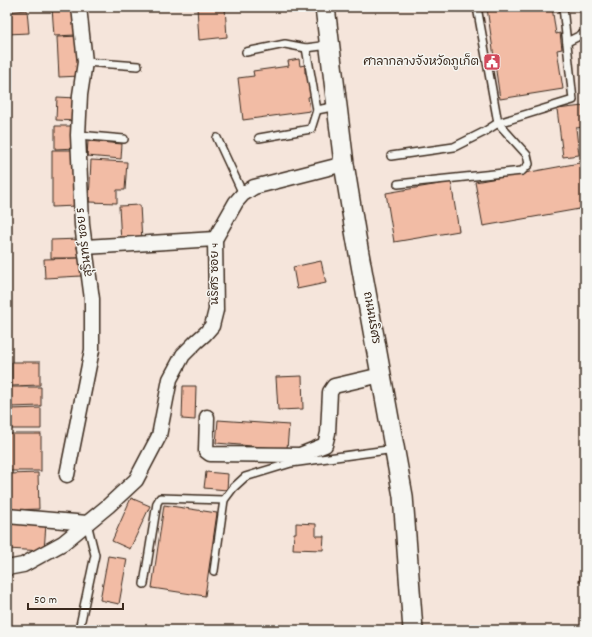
<svg xmlns="http://www.w3.org/2000/svg" width="592" height="637" viewBox="0 0 592 637" font-family="Dekko,'Playpen Sans Thai',sans-serif">
<rect width="100%" height="100%" fill="#f5e5db"/>
<filter id="ink" filterUnits="userSpaceOnUse"><feTurbulence type="fractalNoise" baseFrequency=".025" numOctaves="2"/><feDisplacementMap in="SourceGraphic" scale="8" xChannelSelector="R" yChannelSelector="G"/><feConvolveMatrix kernelMatrix="1 2 1 2 8 2 1 2 1" color-interpolation-filters="sRGB"/></filter>
<g filter="url(#ink)">
<g fill="#f2bca5" stroke="#3b2a1e">
<polygon points="7,7 26,7 7,9"/>
<polygon points="52,7 74,7 76,35 54,36"/>
<polygon points="197,7 225,7 227,37 199,40"/>
<polygon points="494,7 552,7 556,34 560,33 562,49 557,50 563,89 500,99 487,8"/>
<polygon points="27,10 29,33 7,34 7,12"/>
<polygon points="79,36 81,76 59,77 57,37"/>
<polygon points="299,59 300,66 305,65 305,73 309,73 312,96 308,97 310,111 243,120 238,78 254,76 253,71 289,66 288,61"/>
<polygon points="57,97 77,98 76,121 56,120"/>
<polygon points="583,106 585,127 576,128 579,155 563,157 557,109"/>
<polygon points="55,126 75,126 76,148 55,149"/>
<polygon points="88,141 122,144 121,159 87,156"/>
<polygon points="52,150 76,150 77,206 52,207"/>
<polygon points="91,160 127,162 125,190 117,190 117,203 89,202"/>
<polygon points="585,162 585,208 483,226 475,182"/>
<polygon points="451,182 459,231 394,242 386,193"/>
<polygon points="140,205 142,242 121,243 119,206"/>
<polygon points="80,239 80,258 51,258 51,240"/>
<polygon points="81,258 81,276 45,278 44,259"/>
<polygon points="321,261 326,283 297,289 293,267"/>
<polygon points="12,362 40,362 40,385 12,386"/>
<polygon points="302,376 303,409 278,410 276,377"/>
<polygon points="183,386 196,386 195,420 182,419"/>
<polygon points="10,387 41,387 41,406 10,407"/>
<polygon points="41,408 41,429 11,429 11,409"/>
<polygon points="218,420 289,425 287,449 216,443"/>
<rect x="9" y="434" width="32" height="37"/>
<polygon points="206,472 228,474 227,490 204,488"/>
<polygon points="38,473 39,509 10,510 9,474"/>
<polygon points="131,498 150,506 130,549 112,541"/>
<polygon points="164,505 217,513 205,596 152,588"/>
<polygon points="7,522 46,524 44,551 7,549"/>
<polygon points="296,523 316,524 316,536 324,536 323,550 293,549 294,533 296,533"/>
<polygon points="583,549 585,549 585,582 579,582"/>
<polygon points="108,556 127,559 119,604 100,600"/>
</g>
<g fill="none" stroke-linecap="round" stroke-linejoin="round">
<defs>
<g id="lane">
<polyline points="567,42 585,33"/>
<polyline points="246,52 285,44 306,48 329,45"/>
<polyline points="85,62 138,66"/>
<polyline points="317,110 337,106"/>
<polyline points="78,135 124,139"/>
<polyline points="217,138 243,194"/>
<polyline points="259,138 311,129 317,110 306,48"/>
<polyline points="391,156 454,147 484,132 498,123 573,100 563,7"/>
<polyline points="398,184 522,171 529,164 527,155 498,123 477,7"/>
<polyline points="214,571 224,500 233,488 245,477 291,463 395,449"/>
<polyline points="144,584 157,503 160,498 224,500"/>
<polyline points="79,630 95,555 87,523"/>
</g>
<g id="street">
<polyline points="85,247 215,239"/>
<polyline points="207,417 206,451 210,454 300,455 325,445 328,433 330,392 334,386 381,375"/>
<polyline points="67,475 92,350 92,299 82,225 81,201 78,135 80,95 85,62 79,7"/>
<polyline points="7,516 87,523"/>
<polyline points="7,568 23,565 63,543 108,506 136,480 159,436 170,379 183,355 197,341 205,334 212,326 216,310 215,239 236,202 243,194 254,187 344,164"/>
</g>
<polyline id="secondary" points="325,7 344,164 356,237 403,496 413,630"/>
</defs>
<use href="#lane" stroke="#3b2a1e" stroke-width="10"/>
<use href="#street" stroke="#3b2a1e" stroke-width="17"/>
<use href="#secondary" stroke="#3b2a1e" stroke-width="22"/>
<use href="#lane" stroke="#f6f6f2" stroke-width="7"/>
<use href="#street" stroke="#f6f6f2" stroke-width="14"/>
<use href="#secondary" stroke="#f6f6f2" stroke-width="19"/>
</g>
</g>
<defs>
<symbol id="civic-square" viewBox="-11 -11 22 22"><rect x="-9" y="-9" width="18" height="18" rx="4" fill="#d1495b" stroke="#f6f6f2"/><path d="M-.6-6.5H3V-4.5H.6V-3L4-1V1h2V6H-6V1h2V-1L-.6-3ZM-1.2 2.5V6h2.4V2.5Z" fill="#fff"/></symbol>
</defs>
<g fill-rule="evenodd">
<use href="#civic-square" x="482" y="52" width="20" height="20"/>
</g>
<g text-anchor="middle" dominant-baseline="central" stroke-width="3" stroke-linejoin="round" paint-order="stroke">
<g font-size="12" fill="#3b2a1e" stroke="#f6f6f2" text-anchor="end">
<text x="479" y="62">ศาลากลางจังหวัดภูเก็ต</text>
</g>
<g font-size="12" fill="#3b2a1e" stroke="#f6f6f2">
<text transform="translate(85 242) rotate(-97)">สุรินทร์ ซอย 5</text>
<text transform="translate(215 274) rotate(-90)">นริศร ซอย 4</text>
<text transform="translate(371 318) rotate(80)">ถนนนริศร</text>
</g>
</g>
<rect width="592" height="637" fill="none" stroke="#f6f6f2" stroke-width="24"/>
<rect x="12" y="12" width="568" height="613" fill="none" stroke="#3b2a1e" stroke-width="1.5" filter="url(#ink)"/>
<path d="M28 603v6h95v-6" fill="none" stroke="#3b2a1e" stroke-width="2"/>
<text x="34" y="603" font-size="12" fill="#3b2a1e" stroke="#f6f6f2" stroke-width="3" paint-order="stroke">50 m</text>
</svg>
